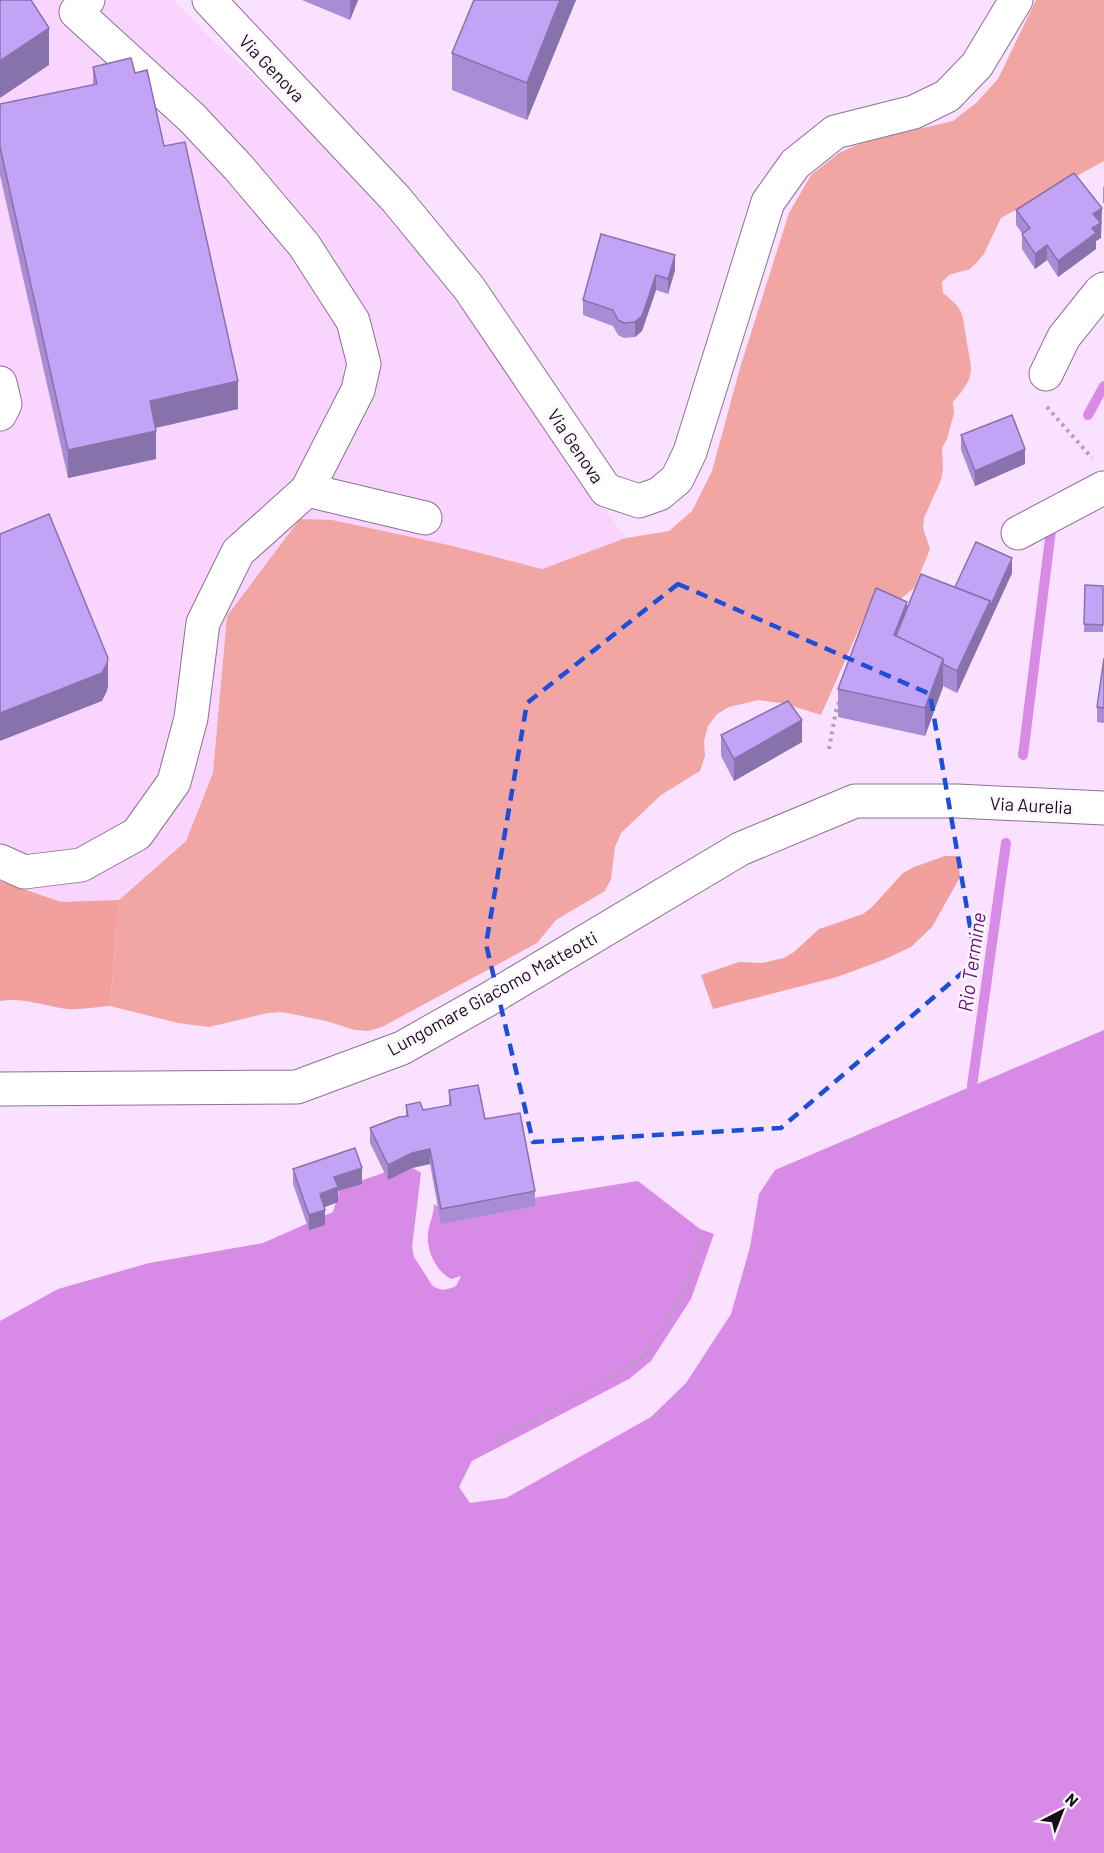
<svg xmlns="http://www.w3.org/2000/svg" width="1104" height="1853" viewBox="0 0 1104 1853" font-family="Barlow,sans-serif">
<rect width="100%" height="100%" fill="#fae1ff"/>
<polygon fill="#f8d4ff" points="0,0 173,0 212,40 240,64 352,171 401,224 473,321 578,473 626,538 542,569 453,546 227,616 213,773 186,841 119,900 61,902 0,881"/>
<g fill="#f1a09e">
<polygon points="945,856 958,856 960,877 932,927 911,947 883,960 837,977 713,1009 701,975 739,962 762,963 784,958 794,952 819,929 863,914 872,907 903,873 914,867"/>
<path d="M0 881 61 902 119 900 110 1006C96 1007 80 1010 67 1009 44 1006 23 997 0 1001Z"/>
</g>
<path fill="#f1a6a4" d="M1036 0H1104V161L1001 218 984 254 977 262 970 269 949 275 942 282 943 293C964 310 962 311 966 337 971 370 978 374 953 402L954 413 947 439 942 448 943 469 941 480 924 518 923 528 930 549 914 588 897 602 867 611 821 715 786 704 758 700 729 707 717 714 708 726 704 741 705 756 700 771 661 795 621 833 615 847 611 879 605 891 556 920 537 943 382 1027 368 1031 355 1030 326 1021 282 1012 268 1013 209 1027 178 1023 110 1006 119 900 186 841 213 773 227 616 300 519 332 520 453 546 542 569 626 538 669 531 692 511 712 471 740 368 789 213 811 175 839 153 863 142 953 121 976 103 998 79Z"/>
<path fill="#d88be6" d="M1104 1030V1853H0V1321L58 1289 149 1263 263 1243 333 1212 340 1188 386 1172 413 1168 421 1173 412 1247 414 1257 432 1285C441 1292 447 1290 456 1286L461 1276 451 1279C436 1271 426 1250 428 1233 429 1223 434 1215 434 1204L446 1212 638 1181 700 1229 714 1234 691 1299 651 1361 629 1379 472 1461 459 1487 470 1503 506 1498 651 1417 686 1383 731 1314 750 1247 759 1194 775 1170Z"/>
<g fill="none" stroke-linecap="round" stroke-linejoin="round">
<g stroke="#d88be6" stroke-width="10">
<polyline points="1088,415 1104,386"/>
<polyline points="1023,755 1051,530"/>
<polyline points="972,1086 1006,843"/>
</g>
<defs>
<g id="minor">
<polyline points="209,0 396,199 469,288 606,490 639,501 659,494 677,479 690,452 768,202 795,164 835,132 914,112 947,96 977,65 1016,0"/>
<polyline points="1046,374 1064,337 1100,292 1104,289"/>
<polyline points="0,383 5,404 0,414"/>
<polyline points="307,490 425,518"/>
<polyline points="1018,533 1103,488 1104,490"/>
<polyline points="0,861 24,872 81,865 137,834 174,782 191,718 203,623 238,552 307,490 358,390 364,364 353,321 304,245 239,168 192,118 76,12 88,0"/>
</g>
<polyline id="major" points="0,1089 297,1087 402,1048 494,996 740,849 855,801 957,801 1104,808"/>
</defs>
<use href="#minor" stroke="#8d7192" stroke-width="35"/>
<use href="#major" stroke="#8d7192" stroke-width="35"/>
<g stroke="#b39fb7" stroke-width="4" stroke-dasharray="3 4.5" stroke-linecap="butt">
<polyline points="1047,407 1092,458"/>
<polyline points="829,749 836,711 839,702"/>
<polyline points="496,1441 620,1373 644,1356 686,1290 703,1238"/>
</g>
<use href="#minor" stroke="#fff" stroke-width="33"/>
<use href="#major" stroke="#fff" stroke-width="33"/>
</g>
<g fill="#a88cd4">
<polygon points="302,0 358,0 350,20"/>
<polygon points="474,0 576,0 527,120 452,90 452,53"/>
<polygon points="93,67 135,73 164,146 238,409 156,428 156,459 68,478 0,175 0,104 93,85"/>
<polygon points="1104,186 1104,203 1103,203 1103,188"/>
<polygon points="1016,210 1102,223 1101,224 1101,238 1096,241 1096,249 1058,277 1047,260 1035,269 1022,249 1022,233 1016,225"/>
<polygon points="601,234 675,270 668,294 656,290 642,331 635,337 624,338 618,335 613,326 583,315 583,300"/>
<polygon points="961,435 1025,464 975,486 961,450"/>
<polygon points="1012,573 957,693 943,686 925,736 838,717 838,689 907,608"/>
<polygon points="1085,585 1103,586 1103,632 1084,632"/>
<polygon points="1104,658 1104,723 1097,722 1097,707"/>
<polygon points="721,735 802,742 734,781 721,756"/>
<polygon points="449,1090 485,1119 535,1191 535,1206 441,1224 430,1164 412,1168 388,1180 370,1143 370,1128 406,1116 406,1105 423,1110 449,1105"/>
<polygon points="293,1169 362,1184 338,1191 338,1202 324,1207 325,1225 309,1230 293,1184"/>
</g>
<g fill="#8872ac">
<polygon points="350,0 358,0 350,20"/>
<polygon points="560,0 576,0 527,120 527,83"/>
<polygon points="49,28 49,65 0,98 0,61"/>
<polygon points="1102,208 1101,238 1096,241 1096,249 1058,277 1058,261 1093,214"/>
<polygon points="1047,245 1047,260 1035,269 1035,254"/>
<polygon points="675,255 675,270 668,294 668,279"/>
<polygon points="656,275 656,290 642,331 635,337 635,322"/>
<polygon points="238,381 238,409 150,429 150,401"/>
<polygon points="156,431 156,459 68,478 68,450"/>
<polygon points="1025,449 1025,464 975,486 975,471"/>
<polygon points="1012,558 1012,573 957,693 957,671 990,601"/>
<polygon points="907,602 907,629 901,645 894,635"/>
<polygon points="108,658 108,686 107,691 102,701 0,741 0,713"/>
<polygon points="943,659 943,687 925,736 925,708"/>
<polygon points="802,720 802,742 734,781 734,759"/>
<polygon points="430,1149 430,1164 412,1168 388,1180 388,1165 412,1153"/>
<polygon points="362,1168 362,1184 338,1191 338,1202 320,1209 320,1194 334,1177"/>
<polygon points="325,1210 325,1225 309,1230 309,1215"/>
</g>
<g fill="#c3a3f6" stroke="#8872ac" stroke-width="1.5">
<polygon points="0,0 31,0 49,28 0,61"/>
<polygon points="474,0 560,0 527,83 452,53"/>
<polygon points="131,58 135,73 147,70 164,146 185,142 238,381 150,401 156,431 68,450 0,147 0,104 97,84 93,67"/>
<polygon points="1074,173 1102,208 1093,214 1101,223 1092,228 1096,233 1058,261 1047,245 1035,254 1022,234 1030,228 1016,210"/>
<polygon points="601,234 675,255 668,279 656,275 642,316 635,322 624,323 618,320 613,310 583,300"/>
<polygon points="1012,415 1025,449 975,471 961,435"/>
<polygon points="49,514 108,658 107,663 102,673 0,713 0,534"/>
<polygon points="976,542 1012,558 990,607 990,601 955,587"/>
<polygon points="921,574 990,601 957,671 943,664 943,659 896,636"/>
<polygon points="1085,585 1103,586 1103,625 1084,624"/>
<polygon points="876,588 907,602 894,635 943,659 925,708 838,689"/>
<polygon points="1104,658 1104,708 1097,707"/>
<polygon points="788,701 802,720 734,759 721,735"/>
<polygon points="478,1085 485,1119 520,1113 535,1191 441,1209 430,1149 412,1153 388,1165 370,1128 399,1117 408,1116 406,1105 420,1102 423,1110 451,1105 449,1090"/>
<polygon points="355,1148 362,1168 334,1177 338,1187 320,1194 325,1210 309,1215 293,1169"/>
</g>
<path fill="none" stroke="#1d4ed8" stroke-width="4.5" stroke-dasharray="12 8" stroke-linejoin="round" d="M678 584 930 694 976 961 781 1128 533 1142 486 944 527 703Z"/>
<g text-anchor="middle" dominant-baseline="central" stroke-width="5" stroke-linejoin="round" paint-order="stroke">
<g font-size="18" fill="#180e1a" stroke="#fcf6fd">
<text transform="translate(272 68) rotate(46)">Via Genova</text>
<text transform="translate(576 446) rotate(56)">Via Genova</text>
<text transform="translate(1031 805) rotate(3)">Via Aurelia</text>
<text transform="translate(492 993) rotate(-29)">Lungomare Giacomo Matteotti</text>
</g>
<g font-size="20" font-style="italic" fill="#700f80" stroke="#fcf6fd">
<text transform="translate(971 962) rotate(-82)">Rio Termine</text>
</g>
</g>
<g transform="translate(1062 1811) rotate(42)" stroke="#fcf6fd" stroke-width="4.5" paint-order="stroke">
<path d="M0-4.5L10 22L0 15L-10 22Z" fill="#180e1a"/>
<text y="-9" font-size="16" font-weight="bold" text-anchor="middle" fill="#180e1a">N</text>
</g>
</svg>
